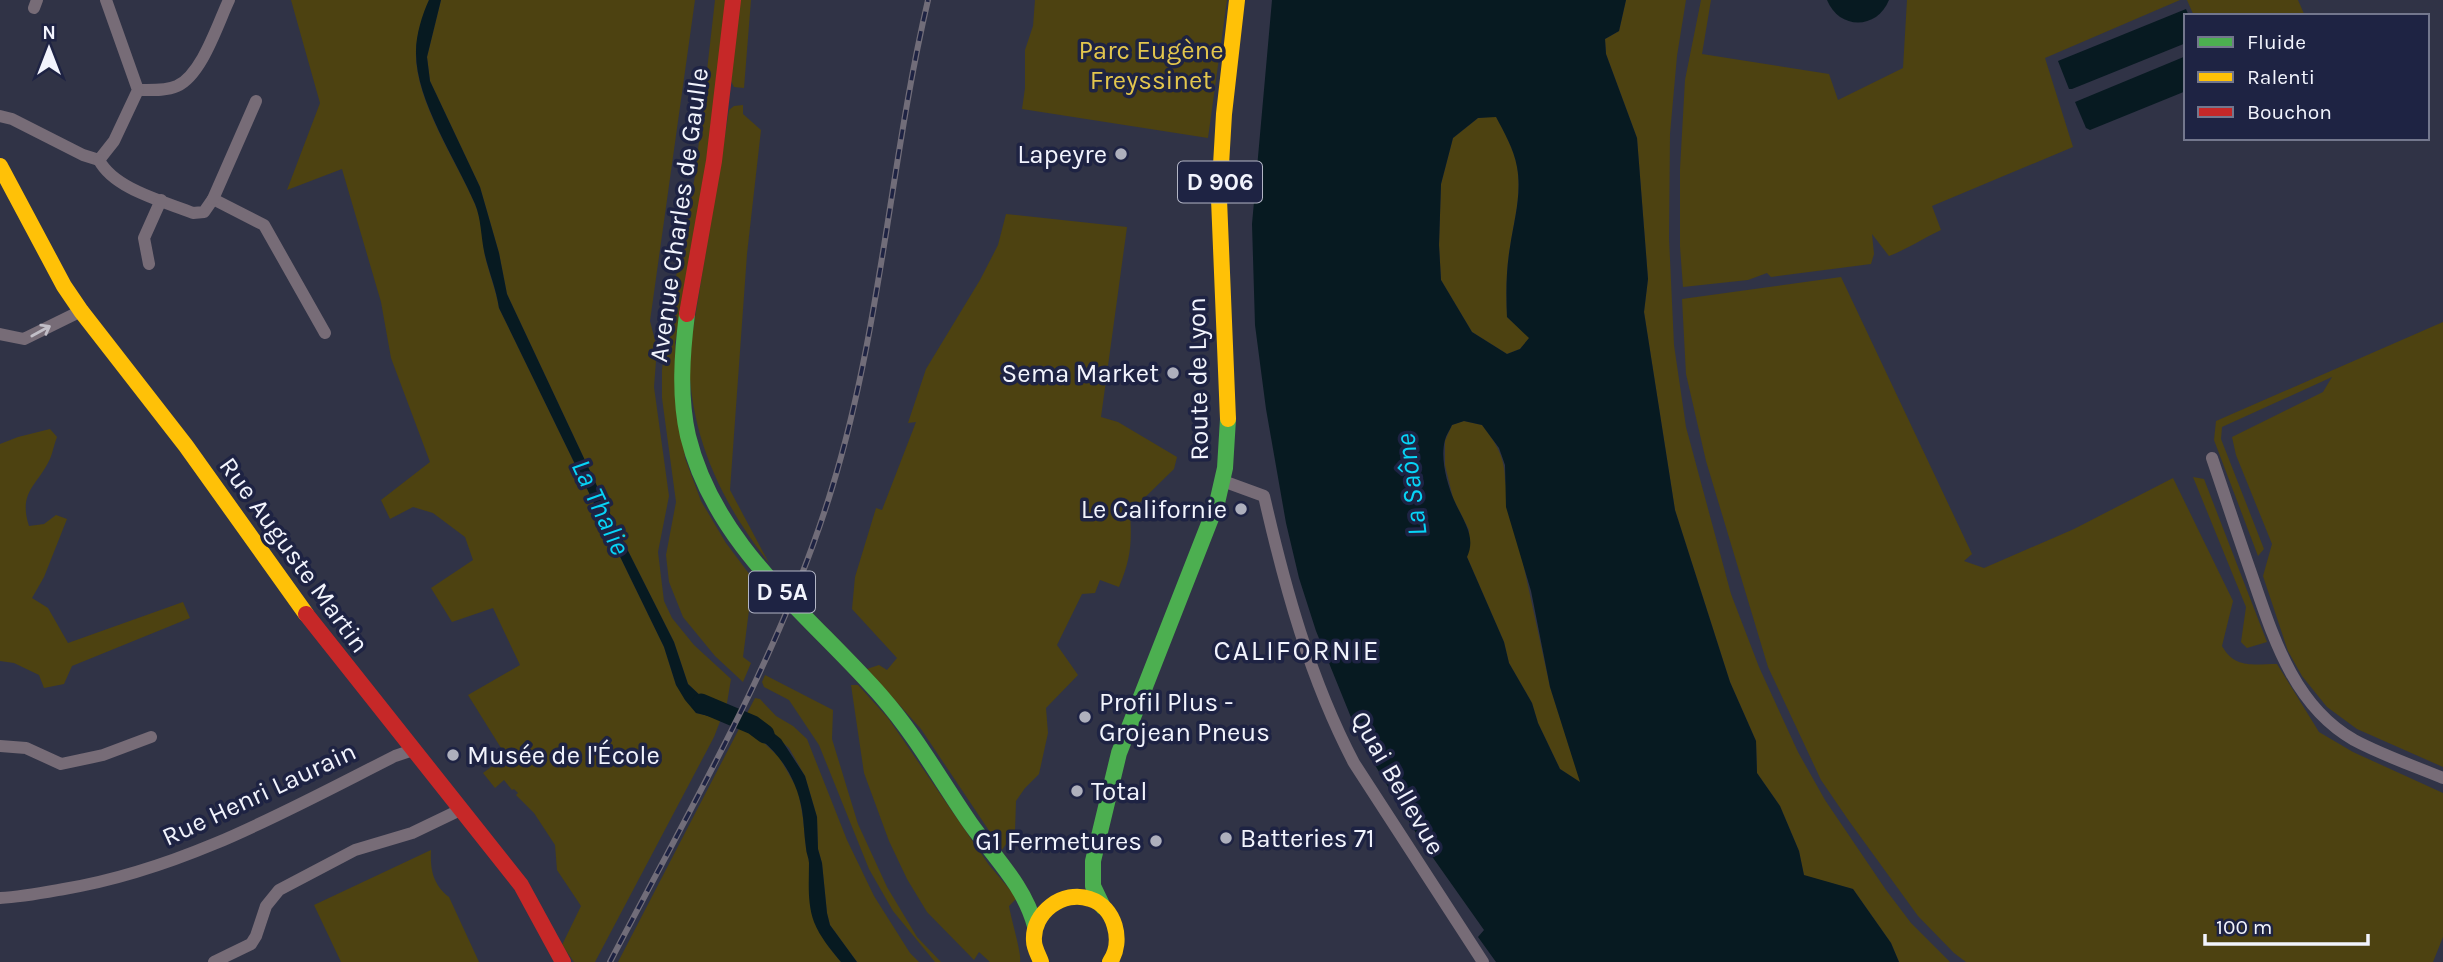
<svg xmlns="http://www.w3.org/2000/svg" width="2443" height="962" viewBox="0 0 2443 962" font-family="Karla,sans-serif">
<rect width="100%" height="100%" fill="#303346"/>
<g fill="#4d4211">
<path d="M291 0H429C424 13 419 27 417 41 408 91 456 159 475 204 482 220 482 239 485 256 489 273 496 290 499 308L664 647 676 685 696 713 721 719 714 737 595 962H574L562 945 581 906 557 870 555 845 534 813 516 795 518 793 514 789 512 790 504 780 495 788 483 773 506 756 468 695 520 665 493 608 452 622 431 588 473 560 465 537 433 513 413 507 390 519 381 500 430 462 391 358 381 302 342 169 287 190 320 103Z"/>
<polygon points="441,0 695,0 650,321 657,348 654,387 669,496 658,552 664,601 672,618 694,645 731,679 726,709 704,699 688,684 674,642 620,535 507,294 499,253 480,187 430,81 427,57"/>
<polygon points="715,0 726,0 706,170 675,343 685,458 701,501 726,543 753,579 743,657 751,663 743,682 715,656 683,617 669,582 666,555 676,502 662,398 662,370 669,314 695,176"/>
<polygon points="739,0 751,0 744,88 734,87 731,81"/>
<polygon points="1035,0 1227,0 1208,138 1022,109 1025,88 1025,50 1033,26"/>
<polygon points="1626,0 1686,0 1677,56 1670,134 1669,238 1674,345 1686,427 1731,594 1759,667 1798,752 1825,800 1886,890 1911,923 1950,962 1899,962 1891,943 1853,889 1804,876 1799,851 1780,806 1757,773 1756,741 1730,682 1675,510 1644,312 1648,279 1637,138 1606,54 1605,39 1619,31"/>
<path d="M1701 0H1711L1702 54 1829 74 1838 100 1903 68 1907 0H2180L2045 58 2073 147 1932 206 1941 230C1923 238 1908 249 1889 256L1872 234 1874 254 1871 264 1771 277 1767 273 1748 280 1683 287 1680 247V169L1685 80Z"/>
<polygon points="2187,0 2298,0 2305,16 2194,16"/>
<path d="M743 105V114L761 130 747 254 730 490 769 563C720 501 689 434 689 354L729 110 734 106Z"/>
<path d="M1496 116C1504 132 1514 149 1517 166 1522 194 1514 220 1510 247 1506 271 1506 293 1507 317L1530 338 1520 349 1507 354 1472 332 1441 280 1439 245 1441 184 1453 138 1478 118Z"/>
<path d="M1006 214 1127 227 1101 417 1118 422 1177 457 1174 469 1130 512C1132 543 1131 558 1119 587L1100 580 1095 593 1082 594 1057 645 1078 675 1046 708 1048 733 1039 774 1025 788 1016 801 1015 831 1002 850 921 729 867 669 879 665 887 670 897 658 852 609 855 577 876 508 882 510 916 422 908 423 926 369 980 280 998 245Z"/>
<path d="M1841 277 1972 554 1964 561 1984 568 2074 529 2173 478 2233 601 2222 646C2235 669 2253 664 2277 664L2319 732 2353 752 2443 793V937L2433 962H1966L1954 953 1918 916 1849 821 1821 780 1768 667 1706 461 1686 374 1682 299Z"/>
<polygon points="2443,322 2443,767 2357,729 2327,707 2302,676 2288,651 2263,576 2272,544 2236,455 2232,437 2323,392 2332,377 2222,427 2221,439 2264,549 2258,556 2214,440 2216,421"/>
<path d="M1464 421 1482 425C1496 443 1505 457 1505 480L1550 687 1581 783 1560 769 1538 723 1532 703 1509 663 1504 642 1467 557 1469 530 1453 498 1445 465V441L1452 425Z"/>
<path d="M50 429 57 437C54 444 53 452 50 459 37 486 18 492 29 526L44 524 56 515 67 519 44 577 32 598 48 608 68 643 183 602 190 618 72 666 64 684 44 688 39 675 14 663 0 661V444L18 437Z"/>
<polygon points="2193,477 2204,479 2267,642 2247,648 2241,642 2246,607"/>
<polygon points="765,675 833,710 832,739 858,824 887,887 917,937 941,962 935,962 893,911 869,869 819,745 789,700 764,687 762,682"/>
<path d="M851 685H858L888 718 989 865 1017 898 1009 906C1011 919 1022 954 1020 962H990L979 952 974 960 927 912 907 879 889 841 864 773Z"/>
<polygon points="755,698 760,699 776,716 793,726 807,739 847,840 874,896 910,953 919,962 857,962 830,925 827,913 822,863 818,849 817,817 805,776 789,748 760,723 745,717"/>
<polygon points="740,727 764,743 779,757 798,790 803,818 806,848 828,946 841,962 618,962"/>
<path d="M431 850C430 869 433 885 449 897L479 962H341L314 905Z"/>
</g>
<g fill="#071a21" fill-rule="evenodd">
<path d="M429 0H441L427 57 430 81 480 187 499 253 507 294 620 535 674 642 688 684 704 699 726 709 721 719 696 713 685 700 676 685 664 647 499 308C496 288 488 270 484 251 481 236 481 218 475 204 456 159 415 100 416 51 416 35 422 15 429 0Z"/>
<path d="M1272 0H1626L1619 31 1605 39 1606 54 1637 138 1648 279 1644 312 1675 510 1730 682 1756 741 1757 773 1780 806 1799 851 1804 875 1853 889 1891 943 1899 962H1496L1478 937 1484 930 1419 838 1361 742 1316 631 1299 578 1286 523 1266 409 1255 325 1252 224ZM1496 117C1504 132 1514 149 1517 167 1522 194 1514 220 1510 247 1506 271 1506 293 1507 317L1529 338 1520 349 1507 354 1472 332 1441 280 1439 245 1441 184 1453 138 1478 118ZM1464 421 1482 425 1499 448 1505 465 1506 507 1531 591 1550 687 1580 782 1560 769 1538 723 1532 703 1509 663 1504 642 1467 557C1477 536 1462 519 1454 500 1447 484 1440 458 1445 440 1446 435 1450 430 1452 425Z"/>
<path d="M1827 0H1889C1877 30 1839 30 1827 0Z"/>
<polygon points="2186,9 2189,16 2186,16 2186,43 2072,89 2069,89 2058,61"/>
<polygon points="2186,56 2186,91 2090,130 2086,128 2075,102"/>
<path d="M745 717 761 723 781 739 805 776 817 817 818 849 822 863 827 913 830 925 857 962H841C831 950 820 937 814 922 807 903 809 882 809 863 809 858 806 853 806 848 804 835 804 822 802 810 796 775 774 742 740 727Z"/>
</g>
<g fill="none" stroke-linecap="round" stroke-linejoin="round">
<polyline stroke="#071a21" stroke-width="19" points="701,703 753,725 765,734"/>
<g stroke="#776c77" stroke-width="12">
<polyline points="34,8 37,0"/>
<path d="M138 90C151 90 166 91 177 86 202 75 218 23 229 0"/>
<polyline points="0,116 12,119 83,155 99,160 114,141 138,90 106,0"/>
<path d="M99 160C114 189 163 201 193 213L204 212 213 199 264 225 325 333"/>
<polyline points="213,199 256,101"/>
<polyline points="149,264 144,238 161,200"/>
<polyline points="0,334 24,339 81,311"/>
<path d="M2212 458C2225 496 2237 533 2250 570 2272 633 2292 705 2354 740 2382 755 2414 766 2443 778"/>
<path d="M1223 481 1264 496C1285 588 1310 679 1354 763L1483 962"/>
<polyline points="0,746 26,748 61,764 103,755 151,737"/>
<path d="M0 898C22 897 42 893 64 889 184 869 288 810 395 756L413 750"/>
<polyline points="214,962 251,944 256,936 266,906 279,890 355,850 412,833 462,809"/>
</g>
<g stroke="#4caf50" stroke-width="16">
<path d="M687 314C682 354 679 396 688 436 715 547 810 615 882 697 916 736 941 781 970 823 994 857 1024 885 1035 926"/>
<polyline points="1103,907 1093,886 1093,861 1119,753 1217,503 1225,468 1228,419"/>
</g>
<g stroke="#ffc107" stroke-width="16">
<polyline points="0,166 64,286 81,311 186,446 306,614"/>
<polyline points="1228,419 1219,199 1224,114 1237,0"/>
<path d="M1041 962C1039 956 1034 948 1034 941 1032 913 1063 889 1090 899 1115 907 1124 941 1110 962"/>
</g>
<g stroke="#c62828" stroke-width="16">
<polyline points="687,314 714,161 733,0"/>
<polyline points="306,614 521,885 563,962"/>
</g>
<defs>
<path id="rail" d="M610 962C690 808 781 655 832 488 881 329 890 162 928 0"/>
</defs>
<use href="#rail" stroke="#716d79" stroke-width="6"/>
<use href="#rail" stroke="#1e2343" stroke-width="3.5" stroke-dasharray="10" stroke-linecap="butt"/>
</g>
<defs><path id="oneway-shaft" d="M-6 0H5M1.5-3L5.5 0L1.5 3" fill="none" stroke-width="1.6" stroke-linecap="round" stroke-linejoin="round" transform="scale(1.75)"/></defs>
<use stroke="#c1bec7" href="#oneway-shaft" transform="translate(41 331) rotate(-29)"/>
<g fill="#aeb0bd" stroke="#1e2343" stroke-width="2.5">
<circle cx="1121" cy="154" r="7"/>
<circle cx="1173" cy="373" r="7"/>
<circle cx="1241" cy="509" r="7"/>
<circle cx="1085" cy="717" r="7"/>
<circle cx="453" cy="755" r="7"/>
<circle cx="1077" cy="791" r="7"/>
<circle cx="1226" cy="838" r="7"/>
<circle cx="1156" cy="841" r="7"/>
</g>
<g text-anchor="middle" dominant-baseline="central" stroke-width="7" stroke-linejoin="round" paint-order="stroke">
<g fill="#1e2343" stroke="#b2b5c5" stroke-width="2">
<rect x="1178" y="161.5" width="84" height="41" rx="5"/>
<rect x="749" y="571.5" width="66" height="41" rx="5"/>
</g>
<g font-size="24" font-weight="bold" fill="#f2f4fd">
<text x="1220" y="182">D 906</text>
<text x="782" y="592">D 5A</text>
</g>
<g font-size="26" fill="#e3c64d" stroke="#1e2343">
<text x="1151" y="50">Parc Eugène<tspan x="1151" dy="30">Freyssinet</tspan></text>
</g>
<g font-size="26" fill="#f2f4fd" stroke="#1e2343" text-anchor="end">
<text x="1107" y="154">Lapeyre</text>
<text x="1159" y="373">Sema Market</text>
<text x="1227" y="509">Le Californie</text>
<text x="1099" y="702" text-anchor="start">Profil Plus -<tspan x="1099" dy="30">Grojean Pneus</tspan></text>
<text x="467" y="755" text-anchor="start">Musée de l'École</text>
<text x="1091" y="791" text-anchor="start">Total</text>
<text x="1240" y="838" text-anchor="start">Batteries 71</text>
<text x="1142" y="841">G1 Fermetures</text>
</g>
<g font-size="26" fill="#f2f4fd" stroke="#1e2343">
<text transform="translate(679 215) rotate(-82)">Avenue Charles de Gaulle</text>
<text transform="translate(1198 379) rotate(-91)">Route de Lyon</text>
<text transform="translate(294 555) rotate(54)">Rue Auguste Martin</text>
<text transform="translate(1398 783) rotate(60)">Quai Bellevue</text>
<text transform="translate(259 794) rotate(-25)">Rue Henri Laurain</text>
</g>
<g font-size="28" font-style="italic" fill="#07d4f7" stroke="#1e2343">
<text transform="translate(1411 485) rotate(-97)">La Saône</text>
<text transform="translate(601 507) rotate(65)">La Thalie</text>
</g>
<g font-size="28" letter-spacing="2" fill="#f2f4fd" stroke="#1e2343">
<text x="1297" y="650">CALIFORNIE</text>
</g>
</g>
<rect x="2184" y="14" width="245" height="126" fill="#1e2343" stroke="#73778d" stroke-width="2"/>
<rect x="2198" y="37" width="35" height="10" fill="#4caf50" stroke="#73778d" stroke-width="2"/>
<text x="2247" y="49" font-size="21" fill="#f2f4fd">Fluide</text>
<rect x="2198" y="72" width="35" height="10" fill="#ffc107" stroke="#73778d" stroke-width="2"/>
<text x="2247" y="84" font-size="21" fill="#f2f4fd">Ralenti</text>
<rect x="2198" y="107" width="35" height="10" fill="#c62828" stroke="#73778d" stroke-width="2"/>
<text x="2247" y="119" font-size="21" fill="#f2f4fd">Bouchon</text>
<g transform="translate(49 49)" stroke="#1e2343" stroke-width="5" paint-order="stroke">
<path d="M0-5L12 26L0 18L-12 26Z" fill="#f2f4fd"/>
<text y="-10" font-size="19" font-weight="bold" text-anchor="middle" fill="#f2f4fd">N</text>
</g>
<path d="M2205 934v10h163v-10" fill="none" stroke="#f2f4fd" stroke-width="3.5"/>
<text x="2216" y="934" font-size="21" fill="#f2f4fd" stroke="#1e2343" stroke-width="5" paint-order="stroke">100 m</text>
</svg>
